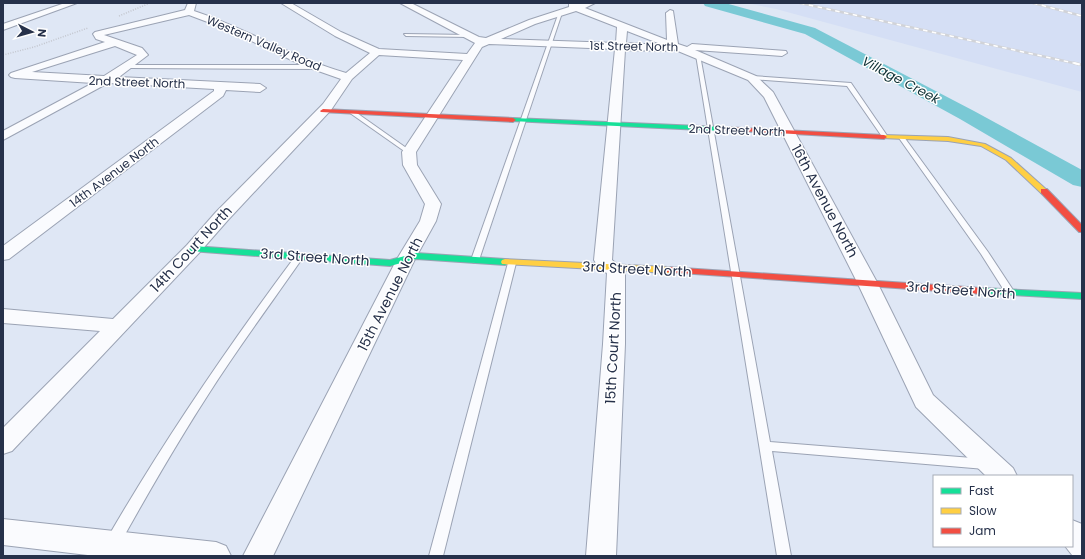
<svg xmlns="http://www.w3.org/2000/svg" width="1085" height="559" viewBox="0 0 1085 559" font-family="Poppins,sans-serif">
<rect width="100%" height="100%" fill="#dfe7f5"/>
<polygon fill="#d5dff5" points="746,3 1082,3 1082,92 776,9"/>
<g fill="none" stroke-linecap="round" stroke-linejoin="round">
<polygon fill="#7ac9d5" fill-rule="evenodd" points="703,3 725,3 815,28 974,111 1082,170 1082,187 1073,185 960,119 805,34 705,6"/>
<defs>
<g id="lane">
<polygon points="559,12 562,13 479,260 475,263 472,262 471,260"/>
<polygon points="404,34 469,35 471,36 469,37 406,36"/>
<polygon points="698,54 700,55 770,442 985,459 989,460 991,464 989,468 985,469 772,451 791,556 777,556 696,55"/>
<polygon points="128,65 318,65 321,67 318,69 130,68 128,67"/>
<polygon points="752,76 851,83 888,137 883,138 847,86 750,79 749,78"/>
<polygon points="350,111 354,111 412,152 411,153 407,153 350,113"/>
<polygon points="902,136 904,137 988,252 1015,293 1013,295 1007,295 981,254 899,138"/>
<path d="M300 253 304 256C279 292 254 326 229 363 189 422 153 484 118 547L113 548 108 547 106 542 108 537C165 439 229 345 297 254Z"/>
<polygon points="512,260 516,263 443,556 429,556 508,263"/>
</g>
<g id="street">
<polygon points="65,3 77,3 3,30 3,24"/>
<path d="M188 3H196L194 11C246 28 293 58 346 73L370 53 335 36 281 3H291L341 32 379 49 467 54 475 43 400 3H411L479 37 486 38 529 20 569 7V4L595 3 585 8 667 40 666 13 670 10 673 11 678 44 687 47 692 44 786 51 787 53 782 56 695 50 756 76 773 92 878 284 933 395 1013 468 1017 476H986L916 407 858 284 764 97 748 80 673 49 670 48 665 51 625 50 612 260 625 271V344L616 556H586L603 344 607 273 600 270 594 260 615 49 489 44 482 47 416 152 417 165 441 204 436 221 415 259 273 556H243L397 259 420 221 425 204 403 165 402 152 463 60 379 55 352 79 331 110 228 220 199 253 12 451 3 454V428L100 331 3 323V309L113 319 187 245 216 212 323 104 341 79 304 66 226 29 189 15 104 35 142 48 148 55 119 77 260 84 266 88 260 92 226 90 223 96 9 259 3 260V246L214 91V89L108 83 3 140V131L93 83 15 78 11 77 9 75 11 73 105 42 96 39 93 34 95 32 185 10ZM576 11 617 27 616 43 501 39 535 24ZM627 31 663 45 626 43ZM115 46 137 55 104 76 32 72Z"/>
<polygon points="3,519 216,542 226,546 231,556 96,556 3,545"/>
<polygon points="1072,520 1082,524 1082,556 1072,555 1065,546 1072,546"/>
</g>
<g id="fast">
<polygon points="513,118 723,127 726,129 723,131 511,121 510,120"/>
<polygon points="193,246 390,260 416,253 505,259 509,262 505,265 416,259 390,266 190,251 189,249"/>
<polygon points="982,288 1082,293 1082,299 979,293 977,291 979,289"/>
</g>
<g id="slow">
<polygon points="884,135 948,137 985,144 1011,158 1048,191 1047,193 1041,193 1006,160 981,146 948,141 882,138 881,137"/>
<polygon points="505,259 668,267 672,270 668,273 502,264 501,262 502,260"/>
</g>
<g id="jam">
<polygon points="323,109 513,118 516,120 513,122 321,112 320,111"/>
<polygon points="723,127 884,135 887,137 884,139 721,130 720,129"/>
<polygon points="1041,189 1047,189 1082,225 1082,232 1079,232 1041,193"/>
<polygon points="668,267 982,288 987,291 982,294 665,272 664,270"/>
</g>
</defs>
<use href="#lane" stroke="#9ba3b4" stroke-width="2"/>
<use href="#street" stroke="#9ba3b4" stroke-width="2"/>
<use href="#fast" stroke="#9ba3b4" stroke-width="2"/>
<use href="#slow" stroke="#9ba3b4" stroke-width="2"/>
<use href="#jam" stroke="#9ba3b4" stroke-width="2"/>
<g stroke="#c3c6ce" stroke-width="1.5" stroke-dasharray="1 1.5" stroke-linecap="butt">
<polyline points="119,16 150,3"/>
<polyline points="3,55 34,47 88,28"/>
</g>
<use href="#lane" fill="#fafbfe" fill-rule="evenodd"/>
<use href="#street" fill="#fafbfe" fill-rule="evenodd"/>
<use href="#fast" fill="#16e098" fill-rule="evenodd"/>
<use href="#slow" fill="#ffcf43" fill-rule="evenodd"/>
<use href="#jam" fill="#f24e42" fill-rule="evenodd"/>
<defs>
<g id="rail-far1">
<polyline points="800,3 1078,64"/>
<polyline points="1033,3 1082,16"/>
</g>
<polyline id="rail" points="1074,63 1082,65"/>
</defs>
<use href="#rail-far1" stroke="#d1d3d8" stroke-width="2.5"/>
<use href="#rail" stroke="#d1d3d8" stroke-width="3"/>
<use href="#rail-far1" stroke="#fff" stroke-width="1.5" stroke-dasharray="4.5" stroke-linecap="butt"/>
<use href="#rail" stroke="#fff" stroke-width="2" stroke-dasharray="6" stroke-linecap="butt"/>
</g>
<g text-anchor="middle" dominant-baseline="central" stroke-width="3" stroke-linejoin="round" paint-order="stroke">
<g font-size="12" fill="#26314a" stroke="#fff">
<text transform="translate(264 43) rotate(23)">Western Valley Road</text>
<text transform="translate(634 46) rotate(1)">1st Street North</text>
<text transform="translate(137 82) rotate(2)">2nd Street North</text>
<text transform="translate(737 130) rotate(2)">2nd Street North</text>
<text transform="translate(114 172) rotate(-37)">14th Avenue North</text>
</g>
<g font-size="13" font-style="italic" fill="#0d2f33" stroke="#fff">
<text transform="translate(901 80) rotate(28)">Village Creek</text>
</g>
<g font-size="14" fill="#26314a" stroke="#fff">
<text transform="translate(825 201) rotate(62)">16th Avenue North</text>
<text transform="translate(191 249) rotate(-47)">14th Court North</text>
<text transform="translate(315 257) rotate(4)">3rd Street North</text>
<text transform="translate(637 269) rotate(3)">3rd Street North</text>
<text transform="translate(961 290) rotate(4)">3rd Street North</text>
<text transform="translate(390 294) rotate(-63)">15th Avenue North</text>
<text transform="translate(613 348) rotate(-87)">15th Court North</text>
</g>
</g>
<rect width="1085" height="559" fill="none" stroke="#26314a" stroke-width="8"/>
<rect x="933" y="475" width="140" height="72" fill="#ffffff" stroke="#a8adb7"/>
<rect x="941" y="488" width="20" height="6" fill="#16e098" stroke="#a8adb7"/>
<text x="969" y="495" font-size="12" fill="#26314a">Fast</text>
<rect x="941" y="508" width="20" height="6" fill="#ffcf43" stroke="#a8adb7"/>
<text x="969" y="515" font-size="12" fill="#26314a">Slow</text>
<rect x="941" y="528" width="20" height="6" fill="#f24e42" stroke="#a8adb7"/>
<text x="969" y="535" font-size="12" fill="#26314a">Jam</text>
<g transform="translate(32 32) rotate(96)" stroke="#ffffff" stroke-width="3" paint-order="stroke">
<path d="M0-3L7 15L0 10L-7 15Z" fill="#26314a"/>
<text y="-6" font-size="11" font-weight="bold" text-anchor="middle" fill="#26314a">N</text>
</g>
</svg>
